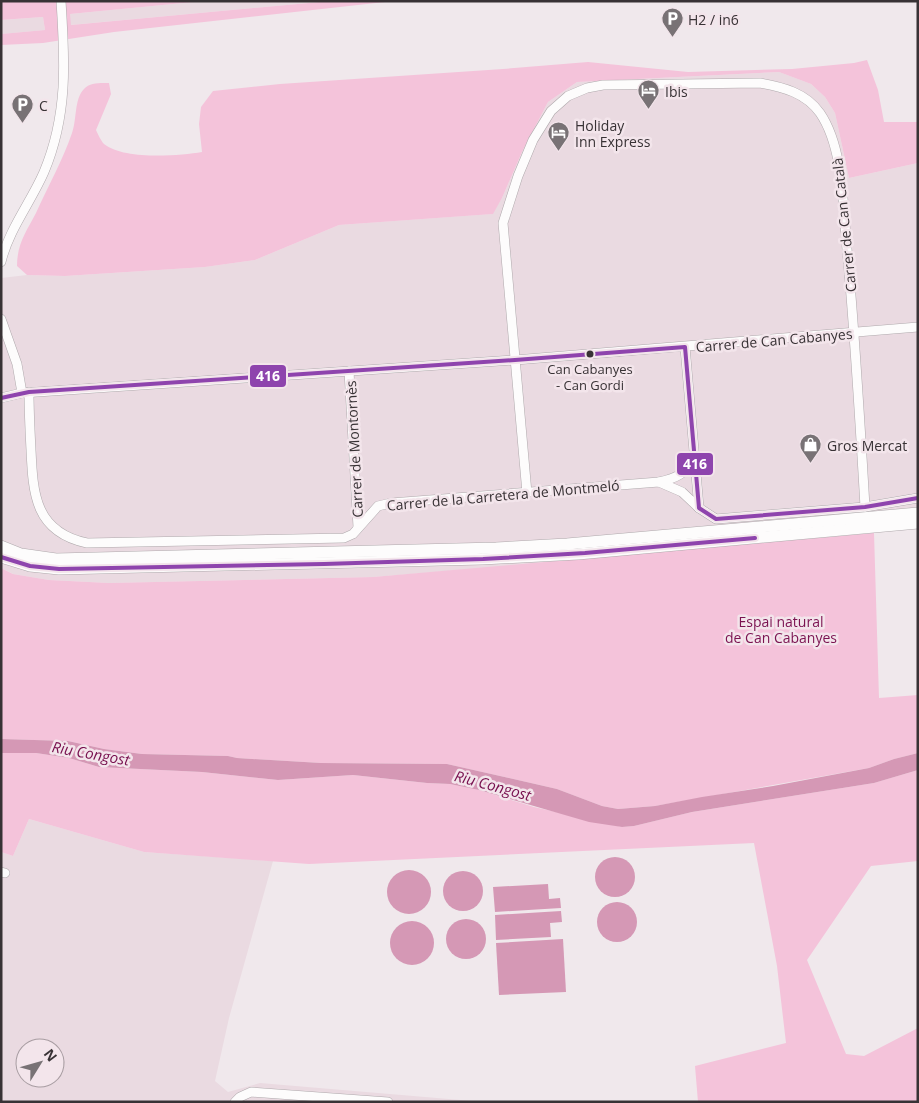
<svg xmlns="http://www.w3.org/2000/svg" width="919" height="1103" viewBox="0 0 919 1103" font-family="'Open Sans',sans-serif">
<rect width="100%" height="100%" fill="#f0e8ec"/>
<g fill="#eadae1" fill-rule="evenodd">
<polygon points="204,1 330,1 70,25 70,14"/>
<polygon points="43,17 45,30 1,34 1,20"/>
<polygon points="779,72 811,84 825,97 835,113 849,178 918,163 918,528 584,560 373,577 109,583 49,580 13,574 1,568 1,278 27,275 65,276 205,267 255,260 339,225 492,214 502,198 522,152 548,102 577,82"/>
<path d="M29 819 144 852 273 861 229 1018 215 1081 228 1092 260 1083 484 1102H1V852L13 856ZM25 1048H55V1078H25Z"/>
</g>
<g fill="#f4c3da">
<polygon points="1,1 204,1 70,14 71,25 330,1 394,1 114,32 43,43 1,45 1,34 45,30 43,17 1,20"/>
<path d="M867 60 878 90 884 122H918V163L849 178 835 113 825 97 811 84 779 72 577 82 548 102 522 152 502 198 493 214 339 225 255 260 205 267 65 276 27 275 17 266C17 244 26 232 36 213 48 186 63 160 72 133 77 120 74 99 84 89 90 82 101 83 109 83L111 94 96 130C98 134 101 141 104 144 124 160 178 156 202 152L199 124 201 107 213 91 280 84 503 69 588 62 688 72 792 69 854 63Z"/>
<polygon points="874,533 879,698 918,695 918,753 894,759 869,768 655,806 618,809 602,806 557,789 447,764 321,763 237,758 228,756 142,754 104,749 68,741 1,739 1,568 13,574 49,580 109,583 373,577"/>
<polygon points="1,753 36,753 69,758 99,767 202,772 278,780 353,775 427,783 450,784 479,790 534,807 622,827 634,826 692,812 874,783 918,770 918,861 871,866 807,960 846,1054 864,1056 918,1028 918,1102 698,1102 695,1066 786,1043 777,966 754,843 309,864 144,852 29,819 13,856 1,852"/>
</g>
<g fill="#d598b5">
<polygon points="1,739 68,741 104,749 142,754 228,756 237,758 321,763 447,764 557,789 602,806 618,809 655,806 702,797 773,786 869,768 894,759 918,753 918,770 874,783 692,812 634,826 622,827 589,822 479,790 450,784 427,783 353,775 278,780 202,772 99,767 69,758 36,753 1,753"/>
<circle cx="615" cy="877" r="20"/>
<circle cx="409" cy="892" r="22"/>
<circle cx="463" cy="891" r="20"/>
<polygon points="548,884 549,899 560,898 561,908 495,912 493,887"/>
<circle cx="617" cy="922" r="20"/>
<polygon points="561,911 562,922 550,923 551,937 496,940 495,915"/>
<circle cx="466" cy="939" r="20"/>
<circle cx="412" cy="943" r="22"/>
<polygon points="563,939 566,992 499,995 496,943"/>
</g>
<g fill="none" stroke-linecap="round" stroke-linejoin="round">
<defs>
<g id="minor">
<path d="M1 262C9 229 31 202 44 172 68 115 65 61 61 1"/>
<polyline points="1,319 17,364 22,393"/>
<polyline points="685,347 699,508"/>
<polyline points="349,371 358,527"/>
<path d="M29 392C29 412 30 431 31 450 33 494 35 532 87 543L344 538 353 534 378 506 391 503 659 482 682 492 699 508 716 519 865 507 918 498"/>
<polyline points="1,398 22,393 515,360 918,327"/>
<path d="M659 482C677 478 684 474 695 459"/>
<path d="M527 493 503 223 518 176 533 140 551 111 568 96 587 88 603 85 760 83C783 87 806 93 820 113 844 148 843 208 847 249 855 335 860 421 865 507"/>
<polyline points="1,872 5,873"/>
<polyline points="235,1102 240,1097 251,1092 388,1102"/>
</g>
<g id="tertiary">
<polyline points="1,546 21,554 56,559 496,548 567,544 918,513"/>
<polyline points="1,557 30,566 59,569 482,559 578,554 918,523"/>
</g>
</defs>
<use href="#minor" stroke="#afa9ac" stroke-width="10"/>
<use href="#tertiary" stroke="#afa9ac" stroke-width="12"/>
<use href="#minor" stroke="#fdfcfc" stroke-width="9"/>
<use href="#tertiary" stroke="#fdfcfc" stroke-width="11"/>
<defs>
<g id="bus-1">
<polyline points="1,398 29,392 515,360 685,347 699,508 716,519 865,507 918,498"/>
<polyline points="1,557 30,566 59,569 324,564 483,559 585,553 755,538"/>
</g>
</defs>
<use href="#bus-1" stroke="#f3e5eb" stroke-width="8"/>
<use href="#bus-1" stroke="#8e44ad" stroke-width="4"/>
</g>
<defs>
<symbol id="parking-pin" viewBox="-11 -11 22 30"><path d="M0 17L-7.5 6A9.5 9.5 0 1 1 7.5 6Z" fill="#787275" stroke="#f3e5eb"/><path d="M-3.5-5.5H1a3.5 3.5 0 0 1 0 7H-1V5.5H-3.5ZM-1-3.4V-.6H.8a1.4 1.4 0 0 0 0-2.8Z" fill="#fff"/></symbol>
<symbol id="hotel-pin" viewBox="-11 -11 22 30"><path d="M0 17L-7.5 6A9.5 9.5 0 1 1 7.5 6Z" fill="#787275" stroke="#f3e5eb"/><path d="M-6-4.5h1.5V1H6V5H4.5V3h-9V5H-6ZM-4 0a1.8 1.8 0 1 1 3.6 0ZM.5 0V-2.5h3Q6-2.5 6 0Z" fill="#fff"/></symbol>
<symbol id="shop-pin" viewBox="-11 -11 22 30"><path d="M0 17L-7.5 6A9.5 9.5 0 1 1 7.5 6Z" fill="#787275" stroke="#f3e5eb"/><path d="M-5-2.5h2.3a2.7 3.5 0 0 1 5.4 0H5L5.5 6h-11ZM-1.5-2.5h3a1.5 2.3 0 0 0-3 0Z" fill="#fff"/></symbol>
</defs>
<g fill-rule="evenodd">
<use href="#parking-pin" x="660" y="6" width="25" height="34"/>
<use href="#hotel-pin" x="636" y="78" width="25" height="34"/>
<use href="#parking-pin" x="10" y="92" width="25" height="34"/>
<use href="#hotel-pin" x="546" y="120" width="25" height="34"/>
<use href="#shop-pin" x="798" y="432" width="25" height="34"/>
</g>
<circle fill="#383235" stroke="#f3e5eb" stroke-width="2" cx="590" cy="354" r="4.5"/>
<g text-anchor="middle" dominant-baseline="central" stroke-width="5" stroke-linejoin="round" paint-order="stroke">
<g font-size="13" fill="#383235" stroke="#f3e5eb">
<text x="590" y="369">Can Cabanyes<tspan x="590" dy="16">- Can Gordi</tspan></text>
</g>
<g font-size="14" fill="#383235" stroke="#f3e5eb" text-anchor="start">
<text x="688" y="19">H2 / in6</text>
<text x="665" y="91">Ibis</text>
<text x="39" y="105">C</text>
<text x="575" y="125">Holiday<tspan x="575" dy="16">Inn Express</tspan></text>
<text x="827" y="445">Gros Mercat</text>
</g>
<g font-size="14" fill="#383235" stroke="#f3e5eb">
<text transform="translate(844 225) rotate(-96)">Carrer de Can Català</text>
<text transform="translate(774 340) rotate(-5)">Carrer de Can Cabanyes</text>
<text transform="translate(354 449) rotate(-93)">Carrer de Montornès</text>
<text transform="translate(503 495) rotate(-5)">Carrer de la Carretera de Montmeló</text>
</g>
<g font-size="14" fill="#7b1351" stroke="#f3e5eb">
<text x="781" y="621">Espai natural<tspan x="781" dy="16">de Can Cabanyes</tspan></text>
</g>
<g font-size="15" font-style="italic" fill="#770f4e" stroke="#f3e5eb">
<text transform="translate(91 753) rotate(10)">Riu Congost</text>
<text transform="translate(493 785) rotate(15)">Riu Congost</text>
</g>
</g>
<g stroke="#f3e5eb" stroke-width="2">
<rect x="249" y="364" width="38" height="24" rx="5" fill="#8e44ad"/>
<rect x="676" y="452" width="38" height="24" rx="5" fill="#8e44ad"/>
</g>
<g font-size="14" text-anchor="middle" font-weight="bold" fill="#fff">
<text x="268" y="381">416</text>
<text x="695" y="469">416</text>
</g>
<rect width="919" height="1103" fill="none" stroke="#383235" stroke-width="5"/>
<g transform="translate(40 1063) rotate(53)"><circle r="24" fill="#f3e5eb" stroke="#a89da2"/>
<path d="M0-4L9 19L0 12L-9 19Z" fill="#787275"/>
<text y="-8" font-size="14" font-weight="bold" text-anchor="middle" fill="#383235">N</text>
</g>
</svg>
